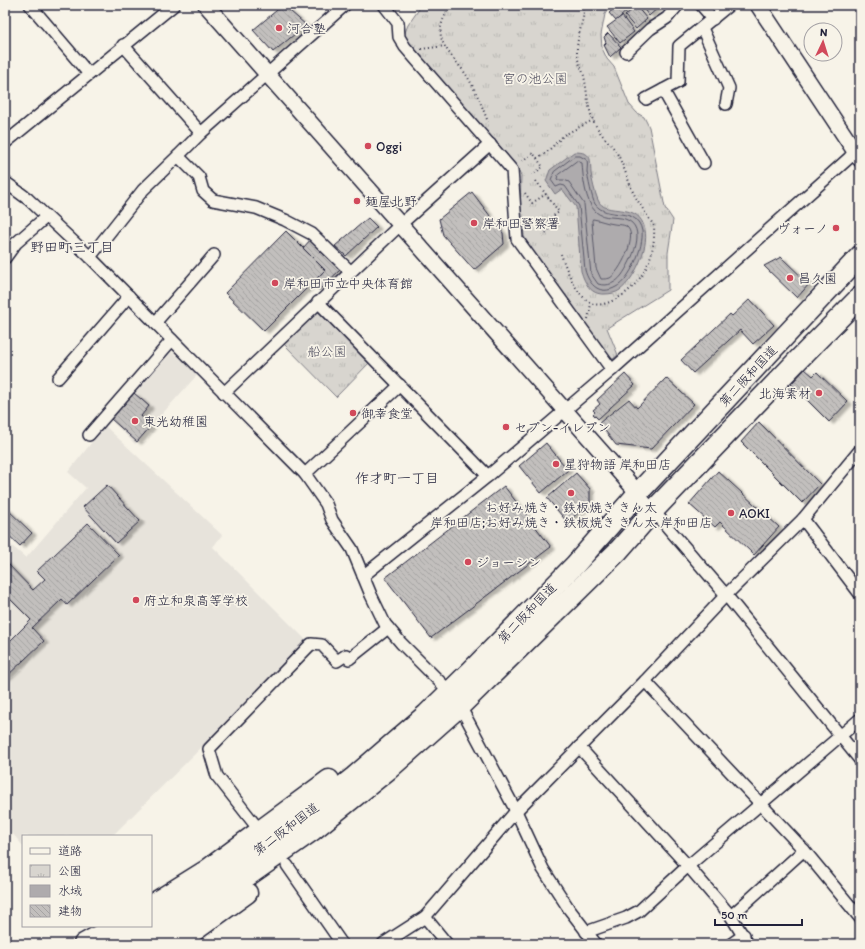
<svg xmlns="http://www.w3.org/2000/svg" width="865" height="949" viewBox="0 0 865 949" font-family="Itim,'Klee One',sans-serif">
<defs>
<pattern id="park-tufts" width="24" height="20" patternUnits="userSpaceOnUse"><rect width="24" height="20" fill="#d8d5cf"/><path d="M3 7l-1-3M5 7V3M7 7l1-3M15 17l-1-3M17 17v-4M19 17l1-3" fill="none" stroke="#b9b7b3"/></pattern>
<pattern id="building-back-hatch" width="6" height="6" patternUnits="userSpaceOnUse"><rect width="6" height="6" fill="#c2bfbd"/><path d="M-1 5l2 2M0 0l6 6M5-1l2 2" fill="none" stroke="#a6a4a3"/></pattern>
<filter id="shadow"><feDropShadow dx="4.5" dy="2.5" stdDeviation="1" flood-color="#0004"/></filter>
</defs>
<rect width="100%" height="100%" fill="#f7f3e8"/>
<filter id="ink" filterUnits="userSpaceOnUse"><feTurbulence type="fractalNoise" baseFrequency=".025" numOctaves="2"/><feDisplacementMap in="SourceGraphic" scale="8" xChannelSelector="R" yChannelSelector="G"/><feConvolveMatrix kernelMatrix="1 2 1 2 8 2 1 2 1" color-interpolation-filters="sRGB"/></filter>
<g filter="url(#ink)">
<g fill="#e7e3db">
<polygon points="172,352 198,374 135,444 110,419"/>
<polygon points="105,426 222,535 213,547 308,642 112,836 23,836 23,846 12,833 5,838 5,540 26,558 86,488 68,472"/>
</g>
<g fill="url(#park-tufts)" stroke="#7d7c85">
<polygon points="422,5 615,5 610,7 605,14 601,35 602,48 607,59 614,67 629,104 637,113 644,117 649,127 665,208 673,220 668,253 668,290 607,328 618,355 613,359 610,359 580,320 530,248 524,236 523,223 520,215 521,176 518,168 495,140 477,123 411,45 404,35 408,25"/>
<polygon points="318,306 372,360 336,397 281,341"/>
</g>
<path fill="#aeabad" stroke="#76747f" d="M574 152C593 152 590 159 591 173 592 181 595 193 598 200 605 218 639 199 645 230 649 248 634 280 620 290 616 293 610 294 605 294 591 295 585 284 581 271L576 207 562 189 555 194 546 181 550 170Z"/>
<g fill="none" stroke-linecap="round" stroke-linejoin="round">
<g stroke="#5a5969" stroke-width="1">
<path d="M575 156H580L587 160C588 164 587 168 587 172 588 178 592 199 595 204 607 221 637 205 642 231 644 247 630 280 616 287 600 296 589 285 585 270L579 206 565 186 561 185 556 187 551 180 554 172Z"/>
<path d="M577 161 582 163C583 177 585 202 596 212 604 219 616 216 625 219 649 227 631 262 622 275 616 283 608 287 598 284L591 274 584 204 569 182 564 180H558L557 179 558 175Z"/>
<path d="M593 219C600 220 606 223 614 224 619 225 625 224 628 228 637 238 620 272 610 278 607 279 604 279 601 279L596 268 592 221Z"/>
</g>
</g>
<g fill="url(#building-back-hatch)" stroke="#22223b" filter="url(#shadow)">
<polygon points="283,5 306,25 273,52 253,30"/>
<polygon points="618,5 633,5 616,21 609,13"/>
<polygon points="640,5 659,5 660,6 649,16"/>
<polygon points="709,5 717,5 712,9"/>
<polygon points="636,6 647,19 636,29 625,16"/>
<polygon points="622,16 634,32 620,43 607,27"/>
<polygon points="608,33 621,47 610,57 604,45 606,43 604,37"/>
<polygon points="472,192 503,233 504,244 474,270 443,235 439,219"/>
<polygon points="368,218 377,227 346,256 335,246"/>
<polygon points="286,231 325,270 264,331 225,293"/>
<polygon points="311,239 342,268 319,290 312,284 325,270 303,248"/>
<polygon points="781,257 809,284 797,298 764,266"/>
<polygon points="750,299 774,325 753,344 740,330 693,373 681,360 730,314 732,316"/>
<polygon points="805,369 813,376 817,372 848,402 829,422 791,384"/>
<polygon points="625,374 635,385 598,419 593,414 595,412 593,410 600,404 597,400"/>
<polygon points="666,378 694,404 651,449 616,445 599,423 629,399 637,408"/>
<polygon points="134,393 149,406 141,416 151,426 137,442 111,419"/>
<polygon points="759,422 820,484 802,503 741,442"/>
<polygon points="546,443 568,470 541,493 519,466"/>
<polygon points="718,471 779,527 754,555 720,522 715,527 689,504"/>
<polygon points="576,473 590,489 590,503 567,522 547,498"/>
<polygon points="107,485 140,521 116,543 83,507"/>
<polygon points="504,486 551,547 431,638 385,578"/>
<polygon points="5,507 32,533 20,546 5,532"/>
<polygon points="88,523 119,555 67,605 62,599 32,628 44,641 5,678 5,646 31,620 5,594 5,561 33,590 45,579 37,571"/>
</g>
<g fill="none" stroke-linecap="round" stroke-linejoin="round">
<defs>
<g id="street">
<polyline points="30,5 89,74"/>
<polyline points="384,5 398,23 399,37 405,47 512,170 517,239 612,370"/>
<polyline points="701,5 713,19"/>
<polyline points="702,28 729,88 726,104"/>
<polyline points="123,45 201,133"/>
<polyline points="626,52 650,29 667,18 678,5"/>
<polyline points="663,90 704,163"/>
<polyline points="646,99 678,82 679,46 729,5"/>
<polyline points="5,143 174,5"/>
<polyline points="178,156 199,177 203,191 213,200 256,208 285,220 312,234 351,272"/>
<polyline points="5,182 28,199 90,257 305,474 326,504 332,520 352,549 371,595 385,624 401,643 450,692 460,706 516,811 543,869 569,909 596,944"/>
<polyline points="90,257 143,190 178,156 201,133 345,5"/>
<polyline points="5,258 16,243 46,217"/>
<polyline points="318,302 488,476"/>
<polyline points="155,323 214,255"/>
<polyline points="58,378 129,296"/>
<polyline points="224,393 400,225 490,144"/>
<polyline points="89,435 172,340"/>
<polyline points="305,474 400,385"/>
<polyline points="638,493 726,595 860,760"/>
<polyline points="803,519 860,594"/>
<polyline points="363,576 488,476 612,370 849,158 860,146"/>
<polyline points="645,681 804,850 860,918"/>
<polyline points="579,747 688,866 731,916 748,944"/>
<polyline points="260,831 217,776 209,749 311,644 322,645 337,661 346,655 349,659 388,628"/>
<polyline points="287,865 342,944"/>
<polyline points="731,916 804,850"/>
<polyline points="425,917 447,944"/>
<polyline points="586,932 626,918 639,911 688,866 860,719"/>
<polyline points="383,944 425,917 516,811 645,681 726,595 803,519 860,450"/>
<polyline points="731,944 744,935"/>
</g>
<g id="secondary">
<polyline points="206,5 638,493"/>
<polyline points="758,5 860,159"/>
</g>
<g id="highway">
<polyline points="151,905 207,870 329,780"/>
<polyline points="151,921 202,891 291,827 354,777 427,714 471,671 575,565 638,493 860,256"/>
<polyline points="84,944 116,926"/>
<polyline points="113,944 143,926"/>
<polyline points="142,944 205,906 313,830 389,769 460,706 619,550 653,511 797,361 860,297"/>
<polyline points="176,944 247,893"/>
</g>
</defs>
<use href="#street" stroke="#22223b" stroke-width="14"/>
<use href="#secondary" stroke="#22223b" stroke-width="18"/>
<use href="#highway" stroke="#22223b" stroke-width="23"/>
<g stroke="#22223b" stroke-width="2" stroke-dasharray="1 3" stroke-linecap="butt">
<path d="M451 5C445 14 439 25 441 37 444 50 460 65 467 76 476 91 482 106 488 122"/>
<polyline points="421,49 445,46"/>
<polyline points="537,158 547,152 564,135 593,120"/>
<polyline points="522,161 533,153 543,167 532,175"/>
<polyline points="536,181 559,212 546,221 550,228 546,233"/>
<polyline points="525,193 532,203 546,194"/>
<path d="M561 254C566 269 576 295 591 303 597 306 606 304 612 301 641 288 656 258 654 226 647 215 639 204 633 192 628 180 624 167 618 155 613 145 604 139 598 129 587 113 588 94 584 76 582 68 577 61 577 53 576 36 585 21 584 5"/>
<polyline points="588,319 591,304"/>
</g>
<use href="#street" stroke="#f7f3e8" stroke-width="11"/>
<use href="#secondary" stroke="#f7f3e8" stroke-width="15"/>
<use href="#highway" stroke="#f7f3e8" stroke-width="20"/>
</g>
</g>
<g fill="#d1495b" stroke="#f7f3e8" stroke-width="1.5">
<circle cx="279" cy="28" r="4"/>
<circle cx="368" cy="146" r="4"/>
<circle cx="357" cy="201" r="4"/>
<circle cx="474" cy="223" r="4"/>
<circle cx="836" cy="228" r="4"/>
<circle cx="790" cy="278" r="4"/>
<circle cx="275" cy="283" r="4"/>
<circle cx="819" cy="393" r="4"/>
<circle cx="353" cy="413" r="4"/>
<circle cx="135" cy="421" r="4"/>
<circle cx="506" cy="427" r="4"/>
<circle cx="556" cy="464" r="4"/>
<circle cx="571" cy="493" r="4"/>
<circle cx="731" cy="513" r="4"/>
<circle cx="468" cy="562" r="4"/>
<circle cx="136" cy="600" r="4"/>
</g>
<g text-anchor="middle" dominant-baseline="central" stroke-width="3.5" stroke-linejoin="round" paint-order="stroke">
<g font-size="13" fill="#22223b" stroke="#f7f3e8" text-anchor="start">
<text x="287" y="28">河合塾</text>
<text x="376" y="146">Oggi</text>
<text x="365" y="201">麺屋北野</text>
<text x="482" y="223">岸和田警察署</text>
<text x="828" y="228" text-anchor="end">ヴォーノ</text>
<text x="798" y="278">昌久園</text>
<text x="283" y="283">岸和田市立中央体育館</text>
<text x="811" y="393" text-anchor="end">北海素材</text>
<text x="361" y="413">御幸食堂</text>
<text x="143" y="421">東光幼稚園</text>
<text x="514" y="427">セブン-イレブン</text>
<text x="564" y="464">星狩物語 岸和田店</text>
<text x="571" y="507" text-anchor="middle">お好み焼き・鉄板焼き きん太<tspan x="571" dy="15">岸和田店;お好み焼き・鉄板焼き きん太 岸和田店</tspan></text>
<text x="739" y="513">AOKI</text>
<text x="476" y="562">ジョーシン</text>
<text x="144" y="600">府立和泉高等学校</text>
</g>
<g font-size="13" fill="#504f60" stroke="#f7f3e8">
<text x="535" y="78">宮の池公園</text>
<text x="327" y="351">船公園</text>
</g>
<g font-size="13" fill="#22223b" stroke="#f7f3e8">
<text transform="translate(748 376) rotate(-47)">第二阪和国道</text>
<text transform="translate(527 613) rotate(-46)">第二阪和国道</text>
<text transform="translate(286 829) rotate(-37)">第二阪和国道</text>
</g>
<g font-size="14" fill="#22223b" stroke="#f7f3e8">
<text x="72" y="247">野田町三丁目</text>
<text x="397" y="478">作才町一丁目</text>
</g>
</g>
<rect width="865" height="949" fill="none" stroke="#f7f3e8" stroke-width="20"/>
<rect x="10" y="10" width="845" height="929" fill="none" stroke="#22223b" stroke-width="1.5" filter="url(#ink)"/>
<rect x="22" y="835" width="130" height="92" fill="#f7f3e8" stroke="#a29fa3"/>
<rect x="30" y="848" width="20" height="6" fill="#f7f3e8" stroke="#a29fa3"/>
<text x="58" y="855" font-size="12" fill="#22223b">道路</text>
<rect x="30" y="865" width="20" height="12" fill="url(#park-tufts)" stroke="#a29fa3"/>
<text x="58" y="875" font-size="12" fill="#22223b">公園</text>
<rect x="30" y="885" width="20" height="12" fill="#aeabad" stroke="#a29fa3"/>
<text x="58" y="895" font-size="12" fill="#22223b">水域</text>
<rect x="30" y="905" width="20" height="12" fill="url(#building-back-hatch)" stroke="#a29fa3"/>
<text x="58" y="915" font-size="12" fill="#22223b">建物</text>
<g transform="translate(823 42) rotate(4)"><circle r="19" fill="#f7f3e8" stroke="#a29fa3"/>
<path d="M0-3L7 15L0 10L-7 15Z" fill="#d1495b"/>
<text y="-6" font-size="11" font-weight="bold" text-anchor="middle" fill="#22223b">N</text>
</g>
<path d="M715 919v6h87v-6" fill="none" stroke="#22223b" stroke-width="2"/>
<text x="721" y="919" font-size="12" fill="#22223b" stroke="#f7f3e8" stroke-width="3" paint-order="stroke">50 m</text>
</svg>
